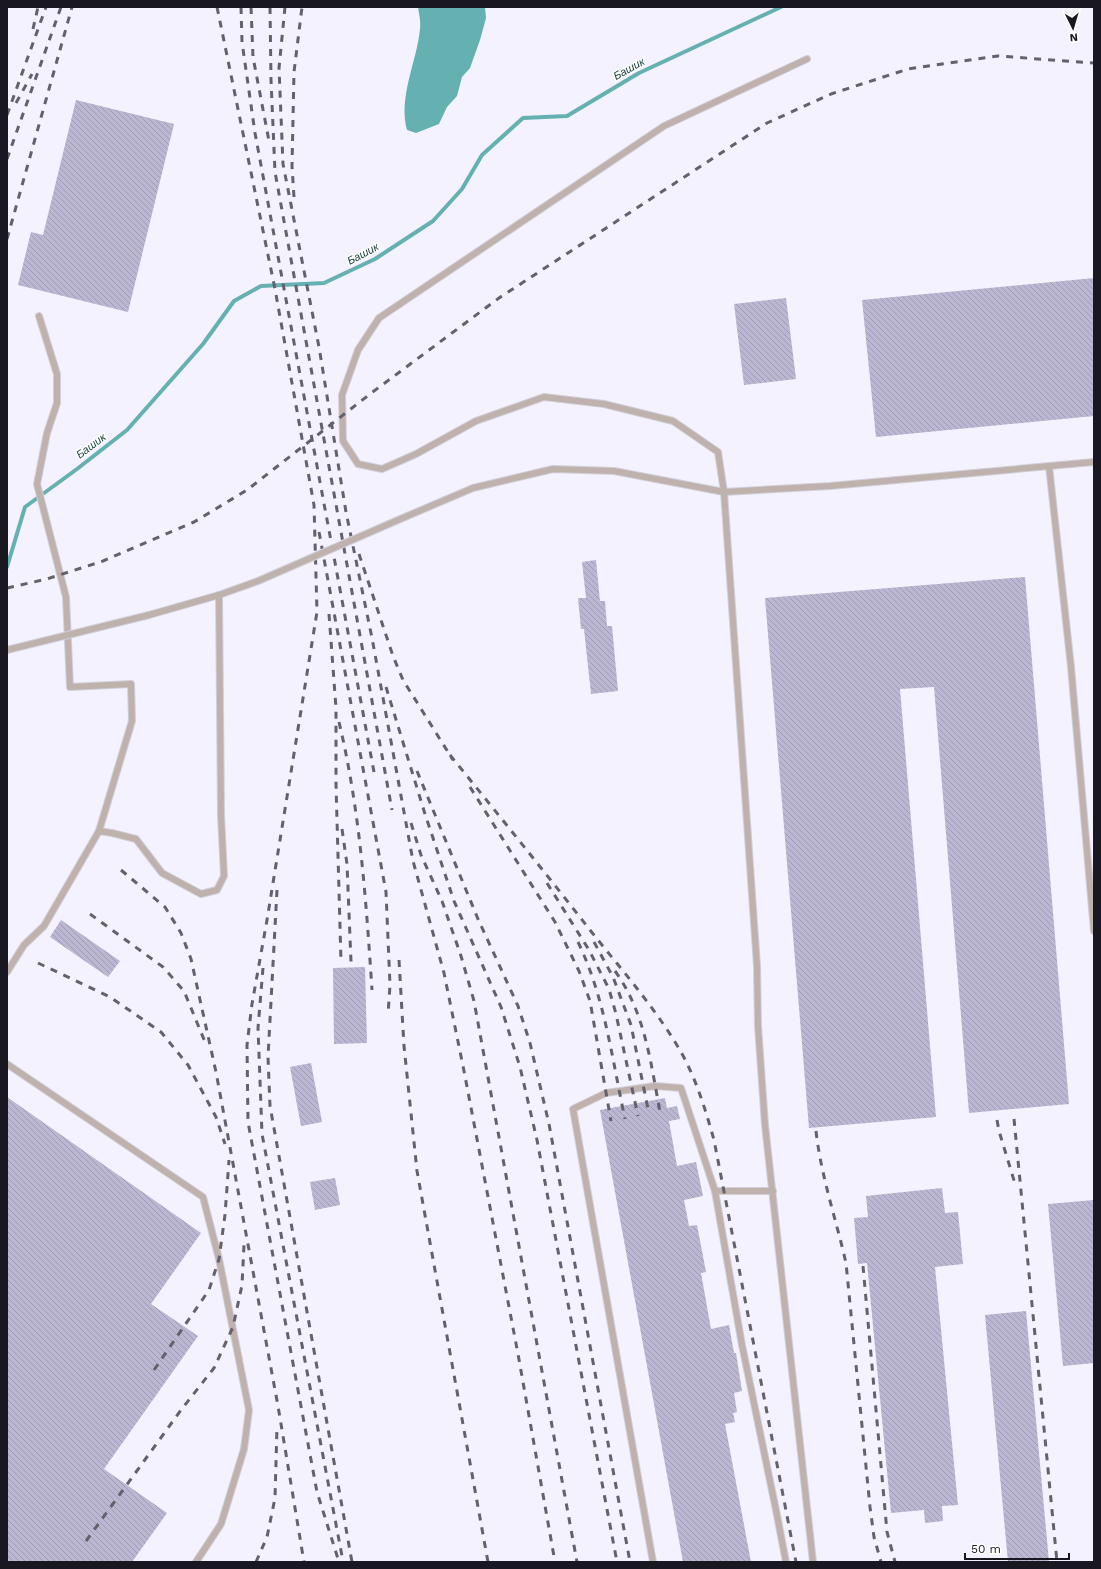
<svg xmlns="http://www.w3.org/2000/svg" width="1101" height="1569" viewBox="0 0 1101 1569" font-family="'Work Sans',sans-serif">
<defs>
<pattern id="building-back-hatch" width="6" height="6" patternUnits="userSpaceOnUse"><rect width="6" height="6" fill="#bbb6d2"/><path d="M-1 5l2 2M0 0l6 6M5-1l2 2" fill="none" stroke="#a09cb4"/></pattern>
</defs>
<rect width="100%" height="100%" fill="#f4f2fe"/>
<path fill="#65b1b1" d="M418 7H485L486 18 480 40 470 68 462 77 457 96 447 107 439 124 416 133 407 130C398 97 417 61 420 29 421 22 419 14 418 7Z"/>
<g fill="none" stroke-linecap="round" stroke-linejoin="round">
<polyline stroke="#65b1b1" stroke-width="4" points="7,567 25,507 77,469 127,430 203,344 234,301 261,286 324,283 375,259 433,221 462,189 482,155 523,118 567,116 639,73 781,7"/>
</g>
<g fill="url(#building-back-hatch)">
<polygon points="76,100 174,124 128,312 18,285 31,232 43,235"/>
<polygon points="1094,278 1094,416 876,437 862,300"/>
<polygon points="786,298 796,379 744,385 734,304"/>
<polygon points="596,560 600,601 605,601 607,626 612,626 618,691 591,694 584,629 581,629 578,598 586,598 582,562"/>
<polygon points="1025,577 1069,1104 969,1113 934,687 900,689 936,1117 809,1128 765,598"/>
<polygon points="61,920 120,961 108,977 50,937"/>
<polygon points="365,967 367,1043 334,1044 333,968"/>
<polygon points="311,1063 322,1122 301,1126 290,1067"/>
<polygon points="7,1097 201,1233 151,1304 198,1336 104,1469 167,1513 132,1562 7,1562"/>
<polygon points="665,1098 667,1108 677,1106 680,1119 669,1121 677,1166 696,1162 703,1196 684,1200 689,1226 697,1225 706,1272 701,1273 711,1329 729,1325 734,1353 736,1353 742,1391 734,1393 737,1412 733,1413 735,1422 725,1424 751,1562 683,1562 600,1110"/>
<polygon points="335,1178 340,1205 315,1210 310,1182"/>
<polygon points="942,1188 945,1213 958,1212 963,1264 935,1267 958,1505 942,1506 943,1521 925,1523 924,1510 891,1513 867,1263 858,1264 854,1218 868,1217 866,1196"/>
<polygon points="1094,1200 1094,1363 1063,1366 1048,1204"/>
<polygon points="1026,1311 1049,1562 1008,1562 985,1315"/>
</g>
<g fill="none" stroke-linecap="round" stroke-linejoin="round">
<defs>
<g id="lane">
<polyline points="807,59 664,126 379,318 358,350 342,395 343,441 358,464 382,469 416,454 476,421 544,397 604,404 673,421 718,452 724,492 757,966 758,1026 765,1125 813,1562"/>
<polyline points="39,316 57,374 57,403 47,433 37,484 66,597 70,687 131,684 132,721 99,831"/>
<polyline points="1049,466 1071,667 1094,931"/>
<polyline points="398,520 473,488 553,469 614,471 724,492 830,486 1094,462"/>
<polyline points="149,615 219,595 258,581"/>
<polyline points="7,972 24,945 44,926 99,831 112,833 136,839 162,873 201,894 217,890 224,876 221,815 219,595"/>
<polyline points="7,1064 203,1197 219,1259 249,1410 244,1449 221,1524 196,1562"/>
<polyline points="715,1191 742,1345 776,1510 786,1562"/>
<polyline points="653,1562 573,1109 606,1093 655,1086 681,1088 715,1191 773,1191"/>
</g>
</defs>
<use href="#lane" stroke="#d1cfdb" stroke-width="8"/>
<use href="#lane" stroke="#bfb1ac" stroke-width="6"/>
<g stroke="#63616c" stroke-width="3" stroke-dasharray="7 7" stroke-linecap="butt">
<polyline points="217,7 275,289 314,505 317,612 267,920 252,1004 247,1045 248,1122 317,1492 339,1562"/>
<polyline points="241,7 242,42 255,133 374,772"/>
<polyline points="251,7 253,57 269,141"/>
<polyline points="270,7 271,80 275,172 392,810"/>
<polyline points="285,7 279,68 283,164 319,347 346,512 372,638 413,861 444,973 464,1071 518,1354 555,1562"/>
<polyline points="33,29 38,7"/>
<polyline points="16,103 32,74"/>
<polyline points="7,115 46,7"/>
<polyline points="7,159 61,7"/>
<polyline points="294,197 292,166 294,72 302,7"/>
<polyline points="7,239 72,7"/>
<polyline points="319,532 386,892 390,985 388,1015"/>
<polyline points="359,554 393,656 403,680 453,760"/>
<polyline points="7,588 47,579 103,561 194,522 247,490 370,394 499,298 767,123 831,94 908,69 998,56 1094,63"/>
<polyline points="329,614 336,708 336,784 341,962"/>
<polyline points="386,687 425,814 454,901 501,1007 520,1067 537,1140 617,1562"/>
<path d="M339 722C360 810 366 900 372 990"/>
<path d="M450 755C497 813 544 871 590 930 620 968 653 1005 678 1047 695 1075 705 1108 714 1140L796 1562"/>
<polyline points="417,771 478,919 518,1006 530,1043 549,1124 630,1562"/>
<polyline points="470,787 555,922 579,971 590,1001 611,1121"/>
<polyline points="411,823 421,855 442,901 461,956 474,1001 577,1562"/>
<polyline points="342,829 347,864 351,962"/>
<polyline points="121,870 165,907 181,933 191,959 216,1072 278,1406 304,1562"/>
<polyline points="547,883 589,950 609,989 616,1014 638,1116"/>
<polyline points="277,890 268,1057 270,1106 352,1562"/>
<polyline points="90,914 163,967 184,991 205,1042"/>
<path d="M578 942C605 998 612 1059 625 1119"/>
<polyline points="594,942 613,977 631,1025 649,1114"/>
<polyline points="399,960 404,1046 417,1171 488,1562"/>
<polyline points="38,963 110,997 161,1032 188,1065 216,1117 225,1144"/>
<polyline points="263,968 258,1028 262,1134 342,1556"/>
<path d="M615 971C645 1012 651 1064 660 1112"/>
<polyline points="1014,1119 1057,1562"/>
<polyline points="997,1120 999,1131 1016,1187"/>
<path d="M816 1131C821 1176 836 1219 846 1263L870 1507 874 1537 881 1562"/>
<polyline points="863,1266 887,1532 895,1562"/>
<polyline points="154,1370 209,1290 219,1259 225,1215 229,1160"/>
<polyline points="86,1541 181,1410 214,1368 233,1327 242,1285 244,1245"/>
<polyline points="256,1562 267,1537 275,1498 277,1427"/>
</g>
<defs>
<g id="lane-bridge">
<polyline points="258,581 398,520"/>
<polyline points="7,650 149,615"/>
</g>
</defs>
<use href="#lane-bridge" stroke="#d1cfdb" stroke-width="8" stroke-linecap="butt"/>
<use href="#lane-bridge" stroke="#bfb1ac" stroke-width="6"/>
</g>
<g text-anchor="middle" dominant-baseline="central" stroke-width="3" stroke-linejoin="round" paint-order="stroke">
<g font-size="11" font-style="italic" fill="#173d3d" stroke="#fff">
<text transform="translate(629 69) rotate(-29)">Башик</text>
<text transform="translate(363 254) rotate(-28)">Башик</text>
<text transform="translate(91 446) rotate(-37)">Башик</text>
</g>
</g>
<rect width="1101" height="1569" fill="none" stroke="#191721" stroke-width="16"/>
<g transform="translate(1073 28) rotate(175)" stroke="#ffffff" stroke-width="3" paint-order="stroke">
<path d="M0-3L7 15L0 10L-7 15Z" fill="#191721"/>
<text y="-6" font-size="11" font-weight="bold" text-anchor="middle" fill="#191721">N</text>
</g>
<path d="M965 1553v6h104v-6" fill="none" stroke="#191721" stroke-width="2"/>
<text x="971" y="1553" font-size="12" fill="#191721" stroke="#ffffff" stroke-width="3" paint-order="stroke">50 m</text>
</svg>
